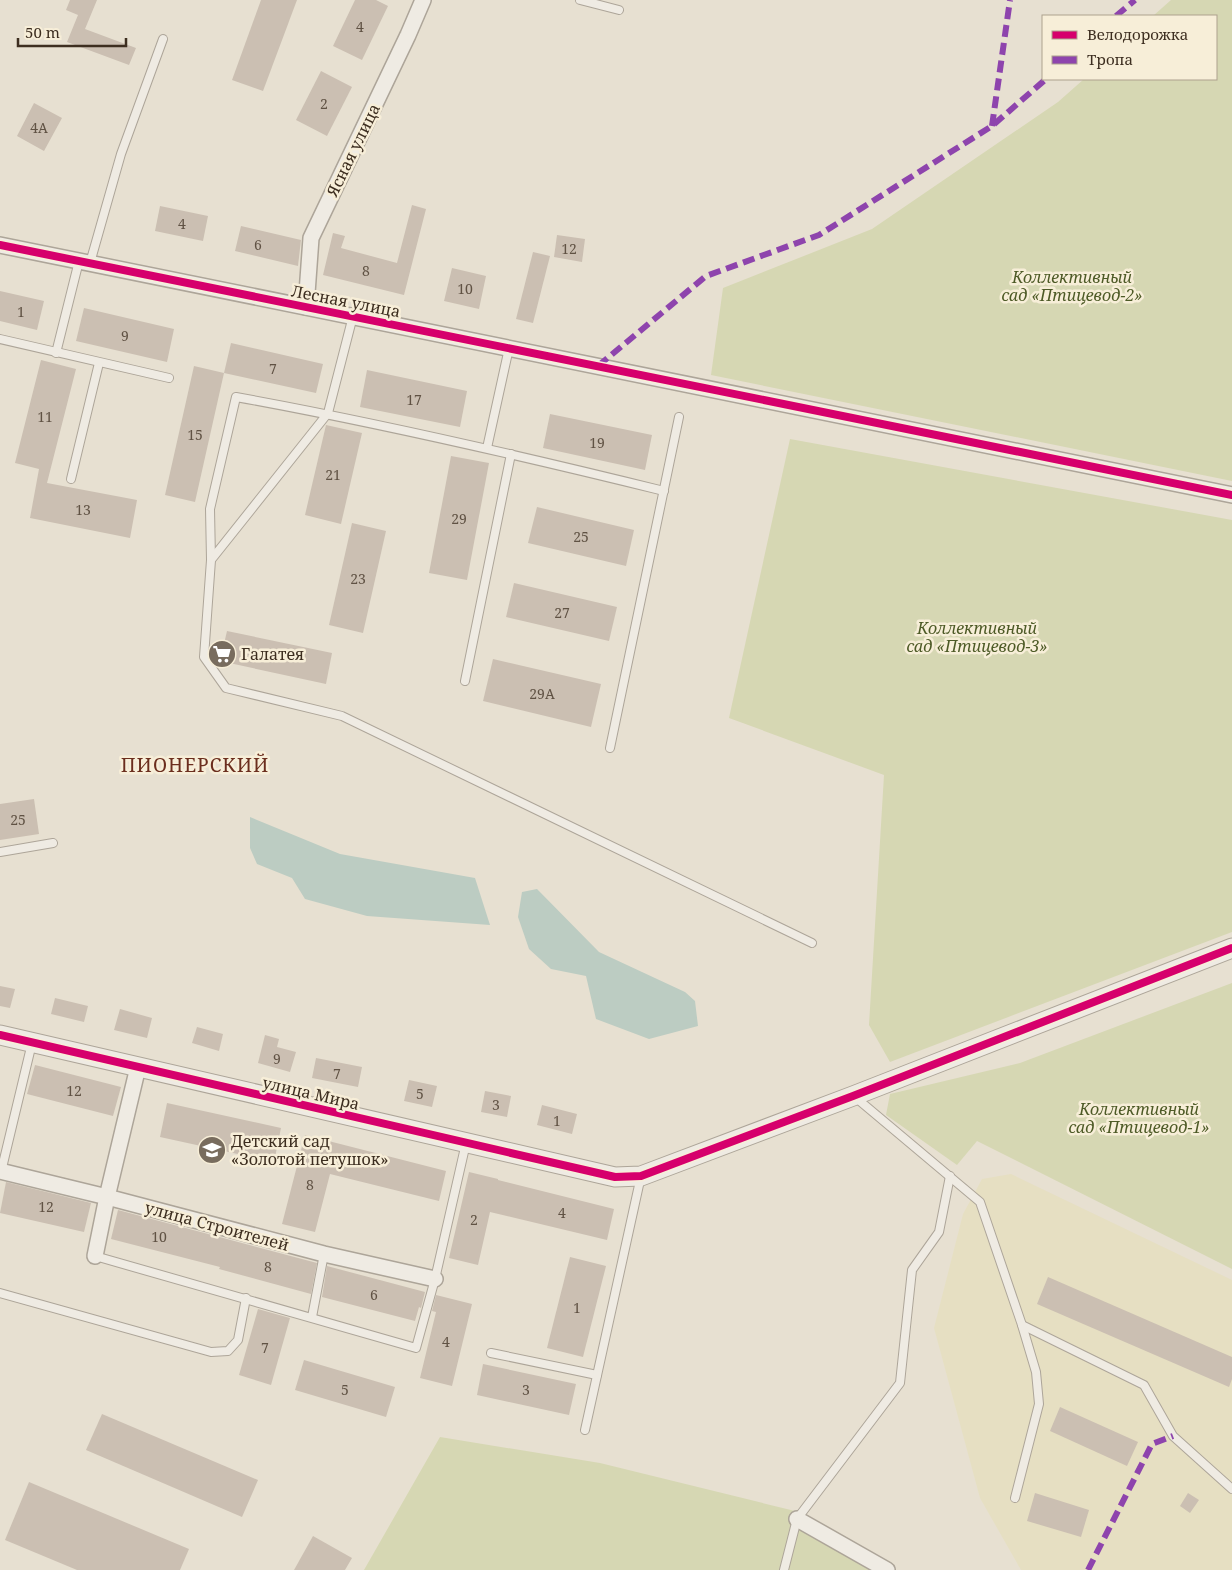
<svg xmlns="http://www.w3.org/2000/svg" width="1232" height="1570" viewBox="0 0 1232 1570" font-family="'Noto Serif',serif">
<rect width="100%" height="100%" fill="#e7e0d1"/>
<polygon fill="#e6dfc2" points="1011,1174 1232,1280 1232,1570 1021,1570 980,1498 934,1328 963,1214 982,1179"/>
<g fill="#d6d7b3">
<polygon points="1171,0 1232,0 1232,481 711,375 723,288 872,229 1058,102 1084,79 1216,79 1216,16 1153,16"/>
<polygon points="790,439 1232,520 1232,932 890,1062 869,1025 884,775 729,718"/>
<polygon points="1232,983 1232,1269 977,1141 957,1165 886,1115 890,1094 1020,1063"/>
<polygon points="440,1437 600,1463 795,1511 797,1519 887,1570 364,1570"/>
</g>
<g fill="#bcccc2">
<polygon points="250,817 340,854 475,878 490,925 367,916 305,899 292,878 257,864 250,848"/>
<polygon points="537,889 599,952 685,992 695,1001 698,1026 649,1039 596,1019 586,976 551,969 529,949 518,917 522,892"/>
</g>
<g fill="#cbbfb2">
<polygon points="70,0 97,0 85,29 136,48 129,65 67,42 78,15 66,10"/>
<polygon points="261,0 297,0 263,91 232,80"/>
<polygon points="355,0 376,0 388,6 362,60 333,46"/>
<polygon points="321,71 352,87 327,136 296,120"/>
<polygon points="34,103 62,118 44,151 17,136"/>
<polygon points="412,205 426,209 404,295 323,275 333,233 345,236 341,248 397,263"/>
<polygon points="160,206 208,216 203,241 155,231"/>
<polygon points="241,226 301,240 298,266 235,251"/>
<polygon points="557,235 585,239 582,262 554,257"/>
<polygon points="533,252 550,256 533,323 516,319"/>
<polygon points="452,268 486,276 479,309 444,301"/>
<polygon points="0,291 44,301 37,330 0,321"/>
<polygon points="84,308 174,329 167,362 76,341"/>
<polygon points="231,343 323,364 316,393 224,373"/>
<polygon points="41,360 76,369 47,483 137,500 130,538 30,518 39,469 15,463"/>
<polygon points="194,366 224,373 195,502 165,495"/>
<polygon points="367,370 467,391 460,427 360,407"/>
<polygon points="550,414 652,435 645,470 543,448"/>
<polygon points="326,425 362,433 341,524 305,515"/>
<polygon points="451,456 489,463 467,580 429,573"/>
<polygon points="537,507 634,530 626,566 528,543"/>
<polygon points="352,523 386,531 363,633 329,625"/>
<polygon points="514,583 617,607 609,641 506,617"/>
<polygon points="227,631 332,653 326,684 220,661"/>
<polygon points="493,659 601,684 591,727 483,701"/>
<polygon points="34,799 39,834 0,840 0,804"/>
<polygon points="0,986 15,989 10,1008 0,1006"/>
<polygon points="55,998 88,1006 84,1022 51,1014"/>
<polygon points="120,1009 152,1018 147,1038 114,1030"/>
<polygon points="197,1027 223,1034 219,1051 192,1043"/>
<polygon points="265,1035 279,1039 277,1047 296,1052 290,1072 258,1063"/>
<polygon points="316,1058 362,1067 358,1087 312,1078"/>
<polygon points="35,1065 121,1087 113,1116 27,1094"/>
<polygon points="409,1080 437,1086 432,1107 404,1101"/>
<polygon points="485,1091 511,1096 507,1117 481,1112"/>
<polygon points="167,1103 281,1128 274,1162 160,1137"/>
<polygon points="542,1105 577,1114 572,1134 537,1125"/>
<polygon points="305,1135 446,1171 439,1201 330,1174 315,1232 282,1224"/>
<polygon points="469,1172 498,1179 498,1180 614,1209 607,1240 490,1212 478,1265 449,1258"/>
<polygon points="6,1182 91,1203 84,1232 0,1213"/>
<polygon points="118,1210 317,1263 311,1294 219,1269 220,1267 111,1239"/>
<polygon points="570,1257 606,1266 583,1357 547,1348"/>
<polygon points="327,1266 425,1292 421,1308 419,1307 415,1321 322,1297"/>
<polygon points="1048,1277 1232,1357 1232,1379 1229,1387 1037,1304"/>
<polygon points="436,1295 472,1304 452,1386 420,1378 436,1312 432,1311"/>
<polygon points="258,1309 290,1318 271,1385 239,1375"/>
<polygon points="304,1360 395,1387 386,1417 295,1390"/>
<polygon points="483,1364 576,1384 569,1415 477,1395"/>
<polygon points="1060,1407 1138,1442 1127,1466 1050,1431"/>
<polygon points="102,1414 258,1480 242,1517 86,1450"/>
<polygon points="29,1482 189,1549 180,1570 77,1570 5,1540"/>
<polygon points="1035,1493 1089,1510 1081,1537 1027,1521"/>
<polygon points="1188,1493 1199,1500 1190,1513 1180,1506"/>
<polygon points="313,1536 352,1558 345,1570 294,1570"/>
</g>
<g fill="none" stroke-linecap="round" stroke-linejoin="round">
<defs>
<g id="service">
<polyline points="580,0 619,10"/>
<polyline points="90,263 121,154 163,39"/>
<polyline points="353,316 328,413 211,560 204,657 226,688 342,716 812,943"/>
<polyline points="0,339 169,378"/>
<polyline points="56,353 79,261"/>
<polyline points="487,448 509,348"/>
<polyline points="71,479 99,363"/>
<path d="M211 560 210 509 236 397C380 423 522 456 664 491"/>
<polyline points="465,681 511,454"/>
<polyline points="610,748 679,417"/>
<polyline points="0,852 53,843"/>
<polyline points="855,1097 980,1202 1022,1325 1144,1385 1173,1436 1232,1489"/>
<polyline points="1,1172 32,1043"/>
<polyline points="95,1256 416,1348 435,1279 466,1143"/>
<polyline points="0,1293 211,1352 228,1351 238,1340 246,1298"/>
<polyline points="312,1317 324,1254"/>
<polyline points="491,1353 597,1375"/>
<polyline points="585,1430 641,1176"/>
<polyline points="1015,1498 1039,1404 1036,1372 1022,1325"/>
<polyline points="784,1570 797,1519 900,1383 912,1270 939,1232 950,1176"/>
</g>
<g id="minor">
<polyline points="0,245 1232,495"/>
<polyline points="306,307 311,238 408,35 423,0"/>
<polyline points="0,1171 107,1197 324,1254 435,1279"/>
<polyline points="95,1256 107,1197 138,1067"/>
<polyline points="797,1519 887,1570"/>
</g>
<polyline id="tertiary" points="0,1035 615,1177 641,1176 853,1096 1232,948"/>
</defs>
<use href="#service" stroke="#ada599" stroke-width="10"/>
<use href="#minor" stroke="#ada599" stroke-width="18"/>
<use href="#tertiary" stroke="#ada599" stroke-width="21"/>
<use href="#service" stroke="#efebe3" stroke-width="8"/>
<use href="#minor" stroke="#efebe3" stroke-width="15"/>
<use href="#tertiary" stroke="#efebe3" stroke-width="19"/>
<g stroke="#8e44ad" stroke-width="6" stroke-dasharray="12 6" stroke-linecap="butt">
<polyline points="1116,16 1135,0"/>
<polyline points="992,126 1010,0"/>
<polyline points="598,366 706,276 819,235 992,126 1046,79"/>
<polyline points="1088,1570 1152,1444 1173,1436"/>
</g>
<defs>
<g id="cycleway">
<polyline points="0,245 1232,495"/>
<polyline points="0,1035 615,1177 641,1176 853,1096 1232,948"/>
</g>
</defs>
<use href="#cycleway" stroke="#f7eed8" stroke-width="11"/>
<use href="#cycleway" stroke="#d6006c" stroke-width="8"/>
</g>
<defs>
<symbol id="supermarket-disc" viewBox="-11 -11 22 22"><circle r="9.5" fill="#786c5e" stroke="#f7eed8"/><path d="M-6-5.5h2.5l.6 2H6L4.5 2H-2.5L-4.4-4H-6ZM-1.5 3.2a1.3 1.3 0 1 0 .1 0ZM3 3.2a1.3 1.3 0 1 0 .1 0Z" fill="#fff"/></symbol>
<symbol id="school-disc" viewBox="-11 -11 22 22"><circle r="9.5" fill="#786c5e" stroke="#f7eed8"/><path d="M0-5L7-2L0 1L-7-2ZM-4 1L0 2.5L4 1V4Q0 6-4 4Z" fill="#fff"/></symbol>
</defs>
<g fill-rule="evenodd">
<use href="#supermarket-disc" x="206" y="638" width="32" height="32"/>
<use href="#school-disc" x="196" y="1134" width="32" height="32"/>
</g>
<g text-anchor="middle" dominant-baseline="central" stroke-width="5" stroke-linejoin="round" paint-order="stroke">
<g font-size="14" fill="#605244">
<text x="360" y="26">4</text>
<text x="324" y="103">2</text>
<text x="39" y="127">4А</text>
<text x="182" y="223">4</text>
<text x="258" y="244">6</text>
<text x="569" y="248">12</text>
<text x="366" y="270">8</text>
<text x="465" y="288">10</text>
<text x="21" y="311">1</text>
<text x="125" y="335">9</text>
<text x="273" y="368">7</text>
<text x="414" y="399">17</text>
<text x="45" y="416">11</text>
<text x="195" y="434">15</text>
<text x="597" y="442">19</text>
<text x="333" y="474">21</text>
<text x="83" y="509">13</text>
<text x="459" y="518">29</text>
<text x="581" y="536">25</text>
<text x="358" y="578">23</text>
<text x="562" y="612">27</text>
<text x="542" y="693">29А</text>
<text x="18" y="819">25</text>
<text x="277" y="1058">9</text>
<text x="337" y="1073">7</text>
<text x="74" y="1090">12</text>
<text x="420" y="1093">5</text>
<text x="496" y="1104">3</text>
<text x="557" y="1120">1</text>
<text x="310" y="1184">8</text>
<text x="46" y="1206">12</text>
<text x="562" y="1212">4</text>
<text x="474" y="1219">2</text>
<text x="159" y="1236">10</text>
<text x="268" y="1266">8</text>
<text x="374" y="1294">6</text>
<text x="577" y="1307">1</text>
<text x="446" y="1341">4</text>
<text x="265" y="1347">7</text>
<text x="345" y="1389">5</text>
<text x="526" y="1389">3</text>
</g>
<g font-size="16" fill="#3d2e20" stroke="#f7eed8">
<text transform="translate(353 150) rotate(-64)">Ясная улица</text>
<text transform="translate(346 301) rotate(11)">Лесная улица</text>
<text transform="translate(311 1093) rotate(13)">улица Мира</text>
<text transform="translate(217 1226) rotate(15)">улица Строителей</text>
</g>
<g font-size="16" font-style="italic" fill="#4d5a26" stroke="#f7eed8">
<text x="1072" y="277">Коллективный<tspan x="1072" dy="18">сад «Птицевод-2»</tspan></text>
<text x="977" y="628">Коллективный<tspan x="977" dy="18">сад «Птицевод-3»</tspan></text>
<text x="1139" y="1109">Коллективный<tspan x="1139" dy="18">сад «Птицевод-1»</tspan></text>
</g>
<g font-size="16" fill="#3d2e20" stroke="#f7eed8" text-anchor="start">
<text x="241" y="654">Галатея</text>
<text x="231" y="1141">Детский сад<tspan x="231" dy="18">«Золотой петушок»</tspan></text>
</g>
<g font-size="19" letter-spacing="1" fill="#6b2e1e" stroke="#f7eed8">
<text x="195" y="765">ПИОНЕРСКИЙ</text>
</g>
</g>
<rect x="1042" y="15" width="175" height="65" fill="#f7eed8" stroke="#ada18e"/>
<rect x="1052" y="31" width="25" height="8" fill="#d6006c" stroke="#ada18e"/>
<text x="1087" y="40" font-size="15" fill="#3d2e20">Велодорожка</text>
<rect x="1052" y="56" width="25" height="8" fill="#8e44ad" stroke="#ada18e"/>
<text x="1087" y="65" font-size="15" fill="#3d2e20">Тропа</text>
<path d="M18 38v8h108v-8" fill="none" stroke="#3d2e20" stroke-width="2.5"/>
<text x="25" y="38" font-size="15" fill="#3d2e20" stroke="#f7eed8" stroke-width="4" paint-order="stroke">50 m</text>
</svg>
